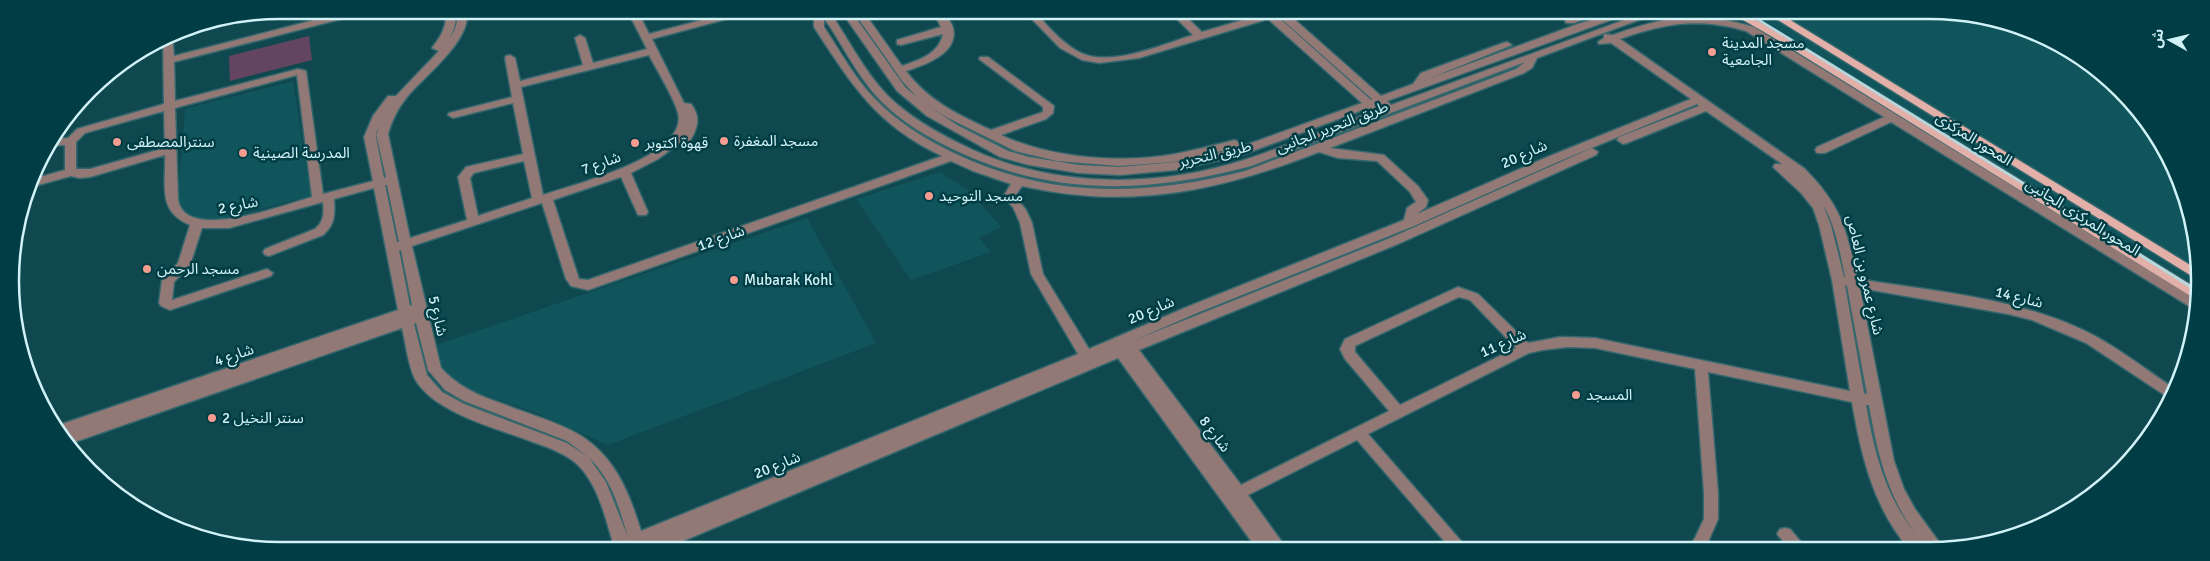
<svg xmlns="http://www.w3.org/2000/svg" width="2210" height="561" viewBox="0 0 2210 561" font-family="Signika,'Noto Sans Arabic',sans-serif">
<rect width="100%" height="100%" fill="#10484f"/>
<g fill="#10545c">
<polygon points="1747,12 1965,12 2065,46 2144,116 2191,211 2196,286"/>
<polygon points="293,81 311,196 219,220 197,218 188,215 182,210 178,197 185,109"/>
<polygon points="940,172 969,191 1001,227 979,238 991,252 911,280 856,199"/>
<polygon points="807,218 876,343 608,445 534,412 456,385 438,366 436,345"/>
</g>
<polygon fill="#634562" points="309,36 312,60 230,81 229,56"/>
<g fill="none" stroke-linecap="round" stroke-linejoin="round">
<defs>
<g id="minor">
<path d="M353 10H370L368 12 174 62 175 101 298 69 306 71 323 194 373 181 364 137 373 116 388 96H396L439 51 432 48C441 36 448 26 445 10H455C457 21 455 29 449 39 456 30 459 20 456 10H466C474 39 424 76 407 97 398 108 392 120 388 134L410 238 467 220 458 177 466 167 523 154 513 103 453 118 448 115 449 113 512 97 505 58 506 56 510 55 515 58 520 81 583 65 575 38 580 35 585 38 593 63 647 49 627 10H637L649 34 736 11H751L749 13 652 39 684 103 691 104C703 119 696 132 686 147L682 148 677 145 658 159 631 173 648 212 646 215H638L621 177 553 200 579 279 588 280 942 156C876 125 852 85 814 27V19L818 11H829C848 38 863 70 887 95 911 119 943 136 973 150 1057 188 1157 188 1244 160 1287 146 1329 128 1372 112L1368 108 1242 155 1176 170 1120 175 1079 173 1029 165 1000 157 927 116 897 91 841 11H851L905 87 917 97 903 82 853 11H863L902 66C919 60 939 54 943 34L901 45 897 44V40L941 27 933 11H943C946 16 952 23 953 28 959 53 925 65 906 71 928 101 959 115 991 130L1043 112V107L979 59 980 57H988L1054 106 1053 113 1046 119 1001 135C1050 158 1120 164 1175 154 1195 150 1215 145 1235 140L1241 144 1235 148 1173 162 1119 166 1057 161 1015 151 946 117 927 105 957 125 1008 151 1029 157 1079 165 1120 167 1176 162 1235 149 1362 103 1268 19 1139 58 1099 63 1082 60 1060 48 1024 11H1034C1047 25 1060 41 1077 51 1108 69 1161 45 1193 35L1169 11H1180L1202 32 1263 14 1260 11H1285L1381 96 1413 84 1421 73 1503 43 1507 42 1512 45 1428 79 1578 24 1618 12H1633L1387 101 1391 105 1646 12H1660L1537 58 1532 68 1524 73 1330 148 1384 155 1418 186 1428 200 1426 207 1417 214 1545 158 1691 99 1611 43 1599 44 1598 42 1604 38V34L1613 35C1665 16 1700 11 1754 27L2197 300V311L1891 122 1825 153H1817L1815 150 1817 147 1884 117 1746 31C1700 17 1664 23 1620 39L1805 169C1843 208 1845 228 1858 279 1938 292 2023 298 2095 336 2123 351 2149 372 2175 389L2172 400 2086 343 2032 320 2008 314 1860 288 1894 461 1904 489 1915 509 1944 549H1927L1925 547 1926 549H1909C1873 507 1861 455 1852 402L1708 372 1718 493V519L1705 549H1688L1695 538 1704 519V493L1695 369 1595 348 1568 347 1543 350 1529 353 1368 434 1468 549H1451L1357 440 1248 495 1287 549H1257L1118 358 664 549H608L610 544 613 543C605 517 599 488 580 467 568 454 549 448 533 442 499 429 434 413 415 379 408 365 406 344 402 328L66 445 56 426 398 310 374 188 334 199C335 214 335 225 323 235L269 256 265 255 263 252 265 249 315 229C324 221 324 214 323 202L229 228H202L190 265 174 282 172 300 267 269 273 273 271 276 170 310 161 306 159 303 162 280 178 263 190 225C157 211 166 186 165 155L90 177 79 178 71 176 31 187 33 179 65 170V145L49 146 54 139 68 138 77 129 164 104 163 39 172 34 174 56ZM1277 16H1278L1372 99 1371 100ZM824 18C843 45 857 76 880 100 901 122 931 139 959 152 1056 197 1149 193 1251 166L1525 62 1516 69 1474 85 1245 171C1145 196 1051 199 956 154 926 140 897 122 874 98 854 77 840 51 824 27ZM649 55C657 70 674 98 678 113 689 157 572 185 543 195L521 87ZM297 75 312 197C286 204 184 244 178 199L175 108ZM1697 104 1699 106 1619 137 1617 140 1623 144 1627 143 1706 111 1782 164H1775L1773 167 1801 193 1813 208 1819 225 1832 280 1850 391 1595 338 1560 337 1528 343 1478 294 1458 287 1345 339 1340 349 1345 359 1389 411 1241 485 1139 350 1398 244 1596 155 1598 152 1592 148 1390 238 1135 340 1197 313 1414 226 1553 164ZM164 111 165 148 90 169H76V142L85 133ZM379 126 376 134 386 177 384 178 376 137ZM1319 152 1338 158 1377 161 1410 192 1416 202 1407 208 1404 220 1187 307 1089 349 1043 274 1032 223 1026 210 1015 196 1022 186C1130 210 1217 192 1319 152ZM524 161 532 198 478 216 470 178 474 173ZM951 161 973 171 1011 184 1003 197 1013 207 1020 223 1031 274 1078 354 641 531C629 492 615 456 578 434 558 422 526 413 503 404 478 395 460 388 441 368L412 246 542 203 566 279 571 286 588 290ZM385 185H387L399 242H397ZM1823 205C1836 226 1840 253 1845 277H1844L1831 225ZM399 250H401L412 305 410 306ZM1845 285 1847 286 1867 394 1864 393ZM1459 297 1470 300 1516 348 1400 405 1355 352V346ZM416 323 428 370 445 390 464 401 567 441 588 457 567 443 464 404 442 392 427 375 414 324ZM1866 405H1869C1877 451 1887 496 1916 534 1885 497 1874 451 1866 405ZM589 458C612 479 619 508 628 537L606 482Z"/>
<polygon points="1587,12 1601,12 1574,23 1566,23 1565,21"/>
<polygon points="1785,528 1790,529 1807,549 1790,549 1777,534 1780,529"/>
</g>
<g id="major">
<polygon points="1729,12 1741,12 1779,32 2196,288 2197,298 2192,297 1771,36"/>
<polygon points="1765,12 1777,12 2195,268 2195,278"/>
</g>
</defs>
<use href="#minor" stroke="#33676d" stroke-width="3"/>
<use href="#major" stroke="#33676d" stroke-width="3"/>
<use href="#minor" fill="#927975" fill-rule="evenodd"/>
<use href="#major" fill="#e2b0a9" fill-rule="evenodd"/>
<polyline stroke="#b5d9df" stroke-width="2.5" points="1746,12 2131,250"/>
<polyline stroke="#b5d9df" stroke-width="3" points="2129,248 2196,290"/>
</g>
<g fill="#f59c91" stroke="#003d44" stroke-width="2">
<circle cx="1712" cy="52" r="5"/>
<circle cx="724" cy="141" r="5"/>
<circle cx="117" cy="142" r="5"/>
<circle cx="635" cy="143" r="5"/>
<circle cx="243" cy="153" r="5"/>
<circle cx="929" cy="196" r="5"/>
<circle cx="147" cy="269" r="5"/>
<circle cx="734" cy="280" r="5"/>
<circle cx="1576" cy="395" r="5"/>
<circle cx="212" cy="418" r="5"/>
</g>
<g text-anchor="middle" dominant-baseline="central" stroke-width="5" stroke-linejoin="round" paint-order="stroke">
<g font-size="15" fill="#d1f2f7" stroke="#003d44" text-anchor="start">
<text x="1722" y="43">مسجد المدينة<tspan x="1722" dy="17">الجامعية</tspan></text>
<text x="734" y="141">مسجد المغفرة</text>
<text x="127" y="142">سنترالمصطفى</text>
<text x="645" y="143">قهوة اكتوبر</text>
<text x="253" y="153">المدرسة الصينية</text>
<text x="939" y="196">مسجد التوحيد</text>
<text x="157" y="269">مسجد الرحمن</text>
<text x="744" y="280">Mubarak Kohl</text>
<text x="1586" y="395">المسجد</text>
<text x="222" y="418">سنتر النخيل 2</text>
</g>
<g font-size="15" fill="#d1f2f7" stroke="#003d44">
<text transform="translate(1332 127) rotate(-21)">طريق التحرير الجانبى</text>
<text transform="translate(1974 139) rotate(32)">المحور المركزى</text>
<text transform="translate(1215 154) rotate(-13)">طريق التحرير</text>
<text transform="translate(1524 154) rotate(-24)">شارع 20</text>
<text transform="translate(601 163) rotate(-20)">شارع 7</text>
<text transform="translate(238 205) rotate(-11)">شارع 2</text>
<text transform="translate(2083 217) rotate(32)">المحور المركزى الجانبى</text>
<text transform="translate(721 238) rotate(-20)">شارع 12</text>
<text transform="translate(1865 275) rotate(77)">شارع عمرو بن العاص</text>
<text transform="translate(2019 297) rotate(14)">شارع 14</text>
<text transform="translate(1151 310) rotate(-23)">شارع 20</text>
<text transform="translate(438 316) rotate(77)">شارع 5</text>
<text transform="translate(1503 343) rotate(-24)">شارع 11</text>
<text transform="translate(234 355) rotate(-19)">شارع 4</text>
<text transform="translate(1215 434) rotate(53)">شارع 8</text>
<text transform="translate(777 465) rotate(-22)">شارع 20</text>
</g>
</g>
<path d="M0 0H2210V561H0ZM280 19H1930A261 261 0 0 1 2191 280V281A261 261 0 0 1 1930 542H280A261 261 0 0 1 19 281V280A261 261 0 0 1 280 19Z" fill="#003d44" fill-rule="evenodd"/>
<path fill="none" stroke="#d1f2f7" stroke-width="2.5" d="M280 19H1930A261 261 0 0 1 2191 280V281A261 261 0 0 1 1930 542H280A261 261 0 0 1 19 281V280A261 261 0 0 1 280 19Z"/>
<g transform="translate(2170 40) rotate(278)" stroke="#003d44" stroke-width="4" paint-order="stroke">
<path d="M0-4L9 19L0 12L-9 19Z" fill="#d1f2f7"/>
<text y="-8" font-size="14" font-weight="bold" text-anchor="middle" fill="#d1f2f7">ش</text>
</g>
</svg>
